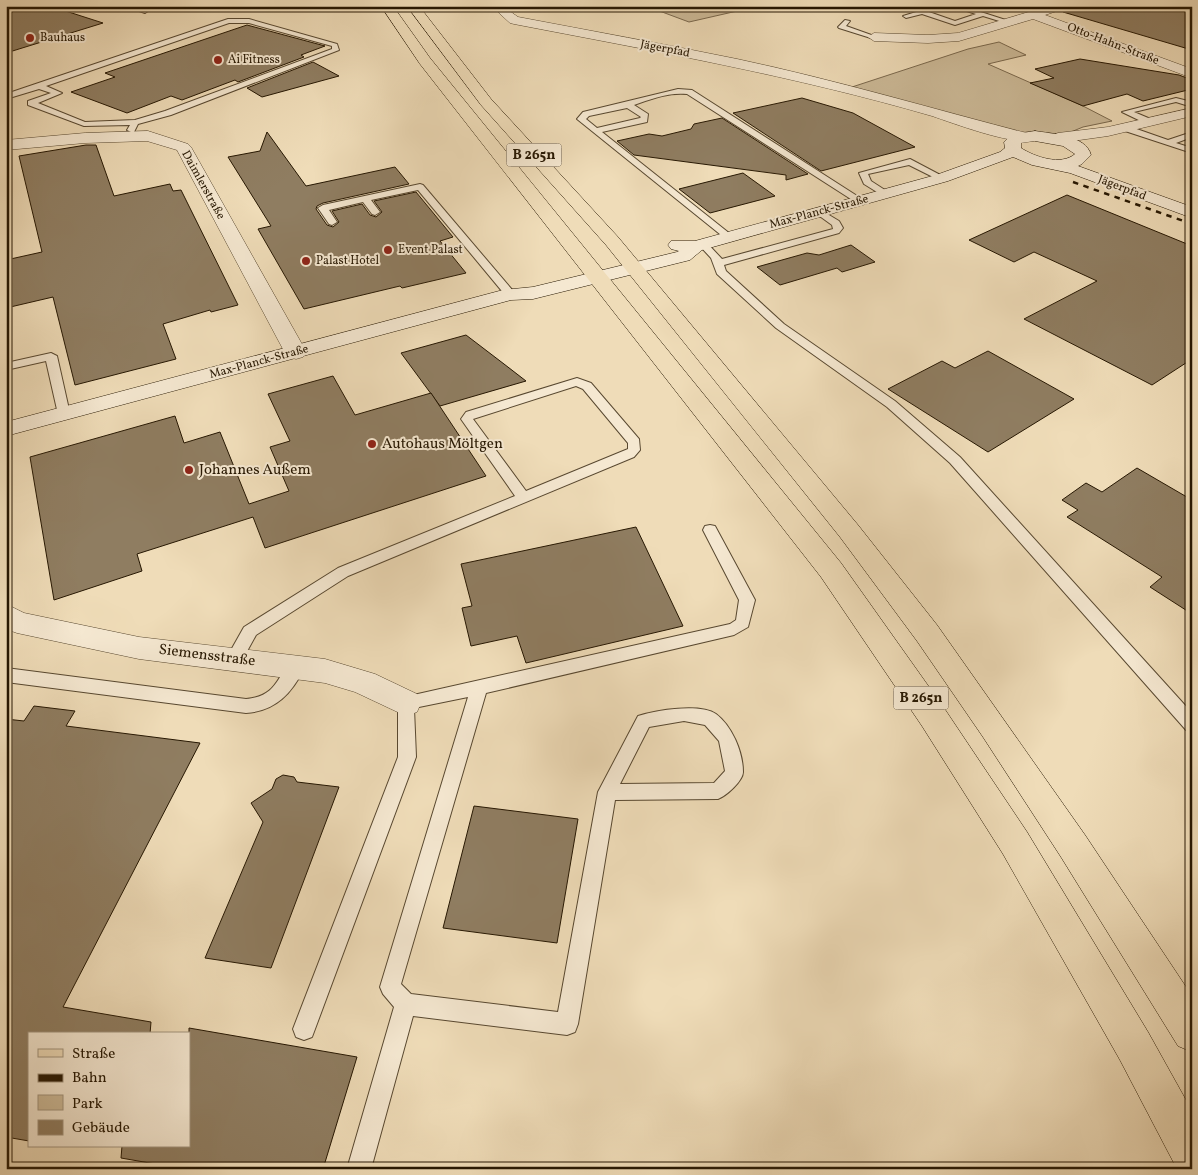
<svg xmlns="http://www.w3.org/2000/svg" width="1198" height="1175" viewBox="0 0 1198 1175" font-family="Vollkorn,serif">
<rect width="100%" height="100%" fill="#efdcb8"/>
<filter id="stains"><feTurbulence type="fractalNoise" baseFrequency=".004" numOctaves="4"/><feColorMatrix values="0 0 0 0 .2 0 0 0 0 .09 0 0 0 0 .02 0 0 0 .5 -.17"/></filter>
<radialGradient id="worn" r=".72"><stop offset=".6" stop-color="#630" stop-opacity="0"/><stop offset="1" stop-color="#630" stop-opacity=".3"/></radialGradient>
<g fill="#cdbb99" stroke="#7a694e">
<polygon points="646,6 739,6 746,9 689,22"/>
<polygon points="999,42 1026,55 988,64 1083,106 1112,121 1083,127 1066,134 1018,132 852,87 968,49"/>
</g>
<g fill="#8f7d61" stroke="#261702">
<polygon points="6,6 50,6 103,23 6,53"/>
<polygon points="1070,6 1165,6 1192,14 1192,50 1063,12"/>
<polygon points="247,25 325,46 301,55 304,57 238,82 235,80 182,100 171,96 127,113 71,92 115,77 105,73"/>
<polygon points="1080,59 1179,75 1192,80 1192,89 1143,101 1127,94 1083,106 1030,83 1054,78 1035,69"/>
<polygon points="313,62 339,76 262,97 247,88"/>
<polygon points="802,98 853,113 915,147 821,171 733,113"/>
<polygon points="722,118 808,174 786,180 786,175 634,155 617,141 649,134 662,136 691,129 694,124"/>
<polygon points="267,132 306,186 395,167 409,184 323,203 317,206 316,209 327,225 333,227 339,222 332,211 362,204 370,215 376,217 382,212 374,201 416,192 453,237 440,241 466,273 402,288 400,286 304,309 258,229 271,226 228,157 260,151"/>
<polygon points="86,145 96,145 114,196 170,184 173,191 181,190 238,305 211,312 210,310 163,324 176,359 75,385 53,297 6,308 6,260 42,252 19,156"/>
<polygon points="743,173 775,196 710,213 679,189"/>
<polygon points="1067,195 1192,246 1192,359 1152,385 1024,319 1097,281 1034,252 1014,262 969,240"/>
<polygon points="851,245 875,262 842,272 837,268 780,285 757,267 807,253 819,255"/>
<polygon points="466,335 504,364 526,381 440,406 401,353"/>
<polygon points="988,351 1074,399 988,452 888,389 942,361 955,368"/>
<polygon points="333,376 355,415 431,393 486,476 265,548 253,517 137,554 142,571 54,600 30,457 175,416 184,443 220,432 249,504 289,491 270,447 290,441 268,394"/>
<polygon points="1137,468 1192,500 1192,614 1150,587 1162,577 1067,517 1078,510 1062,500 1086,483 1102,492"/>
<polygon points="636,527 683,626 526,663 517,636 471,646 462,608 472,606 461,564"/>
<polygon points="34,706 75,711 66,726 200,743 63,1007 151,1022 150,1034 29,1034 29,1141 6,1137 6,719 24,721"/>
<polygon points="283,775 294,777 297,782 339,787 271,968 205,958 263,822 251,803 272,789 276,779"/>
<polygon points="474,806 578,819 557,943 443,928"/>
<polygon points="189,1028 357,1057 323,1169 184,1169 121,1158 122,1146 189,1146"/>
</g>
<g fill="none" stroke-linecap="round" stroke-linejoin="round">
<defs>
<g id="lane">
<polygon points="125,6 136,6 148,11 145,13"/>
<polygon points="936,6 947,6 929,12 955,21 976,14 951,6 962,6 1012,22 1009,24 983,16 955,25 922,14 906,18 903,16"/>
<path d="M228 19H249L337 44 339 50 171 115 138 124 134 132H131L127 130 130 125 84 126 28 105V101L51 93 39 89 6 99V94ZM229 23H249L332 46V49L165 111 135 120 85 122 38 103 62 93 46 86Z"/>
<polygon points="845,20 850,21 846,26 877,37 874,39 839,28 838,27"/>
<path d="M678 89 692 90 865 201 860 204 857 203 687 94C669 92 651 99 634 105L648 114 647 122 602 132 734 237 732 239H726L577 119 583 112ZM627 108 641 117 640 118 597 128 586 119 589 116Z"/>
<polygon points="1176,98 1192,102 1192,107 1176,102 1134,112 1153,120 1153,124 1147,124 1122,112"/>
<polygon points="1122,126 1128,126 1168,140 1192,132 1192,137 1176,143 1192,148 1192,153 1122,130"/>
<polygon points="910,159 946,178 945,180 939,180 909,165 868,174 871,181 888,192 888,196 885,197 864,184 859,173"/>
<polygon points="420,184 423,185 514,292 515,294 514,296 506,296 418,190 371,200 380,212 375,215 372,214 363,202 329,210 337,222 332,225 329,224 318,208 323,205"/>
<polygon points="819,209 839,221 843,228 839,233 724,265 726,271 784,324 895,401 960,457 1192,713 1192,732 1186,730 950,463 887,407 776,328 717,274 711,258 698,244 703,241 706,242 722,259 833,229 832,225 814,212"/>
<polygon points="51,353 57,356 70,414 64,418 58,414 46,361 6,370 6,363"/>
<path d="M577 378 591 383 639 439 640 450 634 457 348 576 256 635 240 664 234 665 228 664 226 659 244 627 338 568 515 496 461 419 466 412ZM576 386 583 389 628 443V449L526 491 473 419Z"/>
<path d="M710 525 715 526 755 600 748 627 734 635 486 693 401 984 411 994 558 1012 598 792 638 716C656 710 700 703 716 714 732 726 743 752 743 772 743 781 726 796 718 799L615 800 578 1024 575 1032 567 1035 413 1016 371 1169H347L394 1007 383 994 380 987 468 697 414 708 416 757 315 1029 312 1037 304 1040 296 1037 293 1029 398 757V703L400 698 730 624 736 620 739 600 703 530 705 526ZM684 721 705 725 719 741 725 771 714 783 620 784 649 727Z"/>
<path d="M297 661 303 662 305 667C292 693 276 711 246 713L6 682V668L246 699C283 696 276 667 297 661Z"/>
</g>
<g id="street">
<path d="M502 6H514L511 12 518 17C591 31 664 44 737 59 836 80 933 109 1030 134L1033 137 1030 140C1011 145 953 123 932 116 795 76 654 51 514 24L510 23 499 13Z"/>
<polygon points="1049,6 1068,6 1066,8 1045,15 1192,69 1192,78 1033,19 959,41 928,43 874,41 868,37 874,33 928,35 958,33"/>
<polygon points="1192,108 1192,116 1108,136 1058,143 1053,141 1050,138 1053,135 1058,133 1108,127"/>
<polygon points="148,131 188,144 191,147 307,353 303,357 296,359 289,357 285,353 177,150 147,141 85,143 6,150 6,140 85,133"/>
<polygon points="6,604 24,613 139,637 325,659 375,674 417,694 421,703 417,712 406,716 355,692 325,683 139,659 17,633 6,629"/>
</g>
<path id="secondary" d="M1035 131C1052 134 1086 135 1091 155L1082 164 1078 166 1192 207V218L1070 173 1032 165 1013 157 948 181 702 250 690 260 533 299 511 300 6 436V422L503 290 533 287 677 252 679 251 671 249 668 245 671 241H695L936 175 1000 152 1005 148 1004 142C1012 133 1024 133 1035 131ZM1035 141 1063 146 1075 154C1061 166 1035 157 1021 148V143Z"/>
<g id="primary">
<polygon points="381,6 393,6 430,58 841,563 944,708 1027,832 1148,1032 1192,1111 1192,1169 1177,1169 1120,1060 1003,854 922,726 821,577 420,64"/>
<polygon points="407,6 419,6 491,99 618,237 858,525 937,625 1085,835 1192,996 1192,1052 1178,1046 1061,857 983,737 917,641 840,537 606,245 481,105"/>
</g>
</defs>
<use href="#lane" stroke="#584830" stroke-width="2"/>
<use href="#street" stroke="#584830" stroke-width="1"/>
<use href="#secondary" stroke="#261702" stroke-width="1"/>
<use href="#primary" stroke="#261702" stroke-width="1"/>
<use href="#lane" fill="#f5e8d1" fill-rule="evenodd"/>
<use href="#street" fill="#f5e8d1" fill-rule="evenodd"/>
<use href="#secondary" fill="#f5e8d1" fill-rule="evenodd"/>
<use href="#primary" fill="#efdcb8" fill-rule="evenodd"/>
<polyline stroke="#261702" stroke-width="2.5" stroke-dasharray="5.5 5.5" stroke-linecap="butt" points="1073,182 1192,224"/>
</g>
<g fill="#8f2418" stroke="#f5e8d1" stroke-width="2">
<circle cx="30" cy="38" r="5"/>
<circle cx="218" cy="60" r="5"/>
<circle cx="388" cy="250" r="5"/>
<circle cx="306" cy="261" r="5"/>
<circle cx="372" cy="444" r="5"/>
<circle cx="189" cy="470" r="5"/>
</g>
<g text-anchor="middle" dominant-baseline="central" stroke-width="4" stroke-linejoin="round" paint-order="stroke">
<g font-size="12" fill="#261702" stroke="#f5e8d1" text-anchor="start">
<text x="40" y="38">Bauhaus</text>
<text x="228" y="60">Ai Fitness</text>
<text x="398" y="250">Event Palast</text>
<text x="316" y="261">Palast Hotel</text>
</g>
<g font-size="12" fill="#261702" stroke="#f5e8d1">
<text transform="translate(1113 44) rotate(21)">Otto-Hahn-Straße</text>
<text transform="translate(665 49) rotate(11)">Jägerpfad</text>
<text transform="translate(203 185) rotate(61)">Daimlerstraße</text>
<text transform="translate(1122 188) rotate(21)">Jägerpfad</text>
<text transform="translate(819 212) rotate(-15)">Max-Planck-Straße</text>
<text transform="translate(259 362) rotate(-15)">Max-Planck-Straße</text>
</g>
<g fill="#f5e8d1" stroke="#645640" stroke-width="1">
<rect x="506.5" y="143.5" width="55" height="23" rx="4"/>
<rect x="893.5" y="686.5" width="55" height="23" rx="4"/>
</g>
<g font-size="14" font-weight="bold" fill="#261702">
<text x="534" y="155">B 265n</text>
<text x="921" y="698">B 265n</text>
</g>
<g font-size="15" fill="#261702" stroke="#f5e8d1" text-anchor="start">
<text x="382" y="444">Autohaus Möltgen</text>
<text x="199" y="470">Johannes Außem</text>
</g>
<g font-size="15" fill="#261702" stroke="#f5e8d1">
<text transform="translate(207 656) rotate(7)">Siemensstraße</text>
</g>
</g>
<rect width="1198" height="1175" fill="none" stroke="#efdcb8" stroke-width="25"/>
<rect x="8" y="8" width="1183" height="1160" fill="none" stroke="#261702" stroke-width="2.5"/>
<rect x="12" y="12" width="1173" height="1150" fill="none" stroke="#261702"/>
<rect x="28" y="1032" width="162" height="115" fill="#f5e8d1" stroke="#a2947e"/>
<rect x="38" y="1049" width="25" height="8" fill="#efdcb8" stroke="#a2947e"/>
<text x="72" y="1058" font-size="15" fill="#261702">Straße</text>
<rect x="38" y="1074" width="25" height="8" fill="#261702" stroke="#a2947e"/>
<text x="72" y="1082" font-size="15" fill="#261702">Bahn</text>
<rect x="38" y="1095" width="25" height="15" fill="#cdbb99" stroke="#a2947e"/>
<text x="72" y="1108" font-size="15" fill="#261702">Park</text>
<rect x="38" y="1120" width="25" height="15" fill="#8f7d61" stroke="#a2947e"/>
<text x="72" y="1132" font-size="15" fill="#261702">Gebäude</text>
<rect width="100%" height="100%" filter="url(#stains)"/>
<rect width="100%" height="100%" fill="url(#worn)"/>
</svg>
